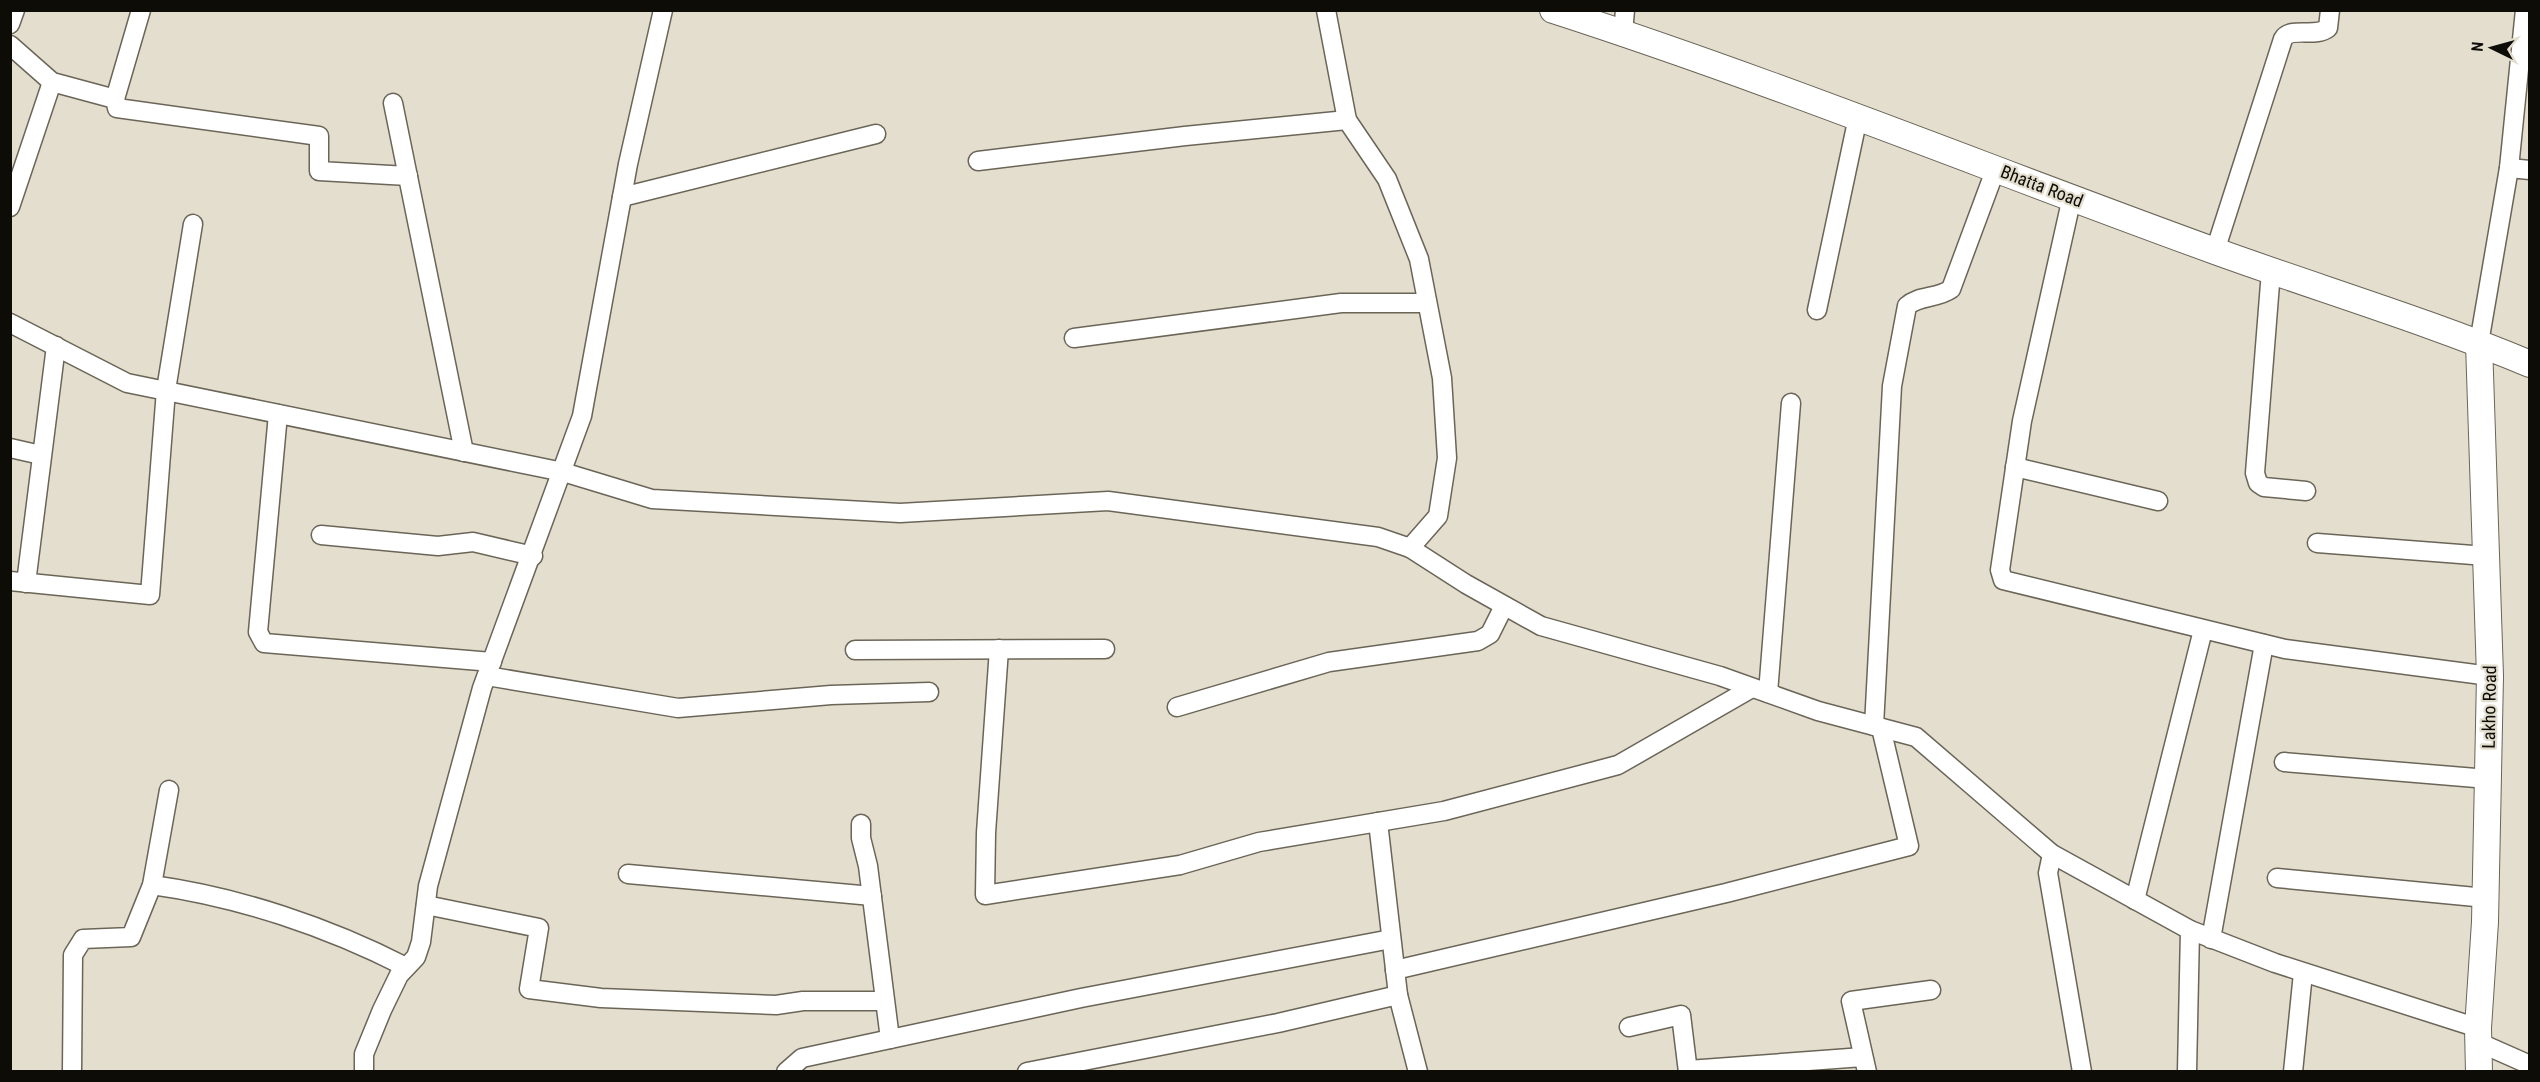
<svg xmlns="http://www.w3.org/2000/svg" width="2540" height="1082" viewBox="0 0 2540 1082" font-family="'Roboto Condensed',sans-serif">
<rect width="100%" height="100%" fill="#e4decf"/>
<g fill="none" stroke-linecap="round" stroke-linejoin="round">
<defs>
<g id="street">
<polyline points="1326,10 1347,120 1387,179 1419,259 1442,378 1447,458 1438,516 1410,548"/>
<polyline points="10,24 15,10"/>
<polyline points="1623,33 1625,10"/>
<polyline points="10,45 52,82 115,99 117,108 319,136 319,171 408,176"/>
<polyline points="115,99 141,10"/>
<polyline points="393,103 464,452"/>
<polyline points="978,161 1185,136 1347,120"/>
<polyline points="2509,168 2530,170"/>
<polyline points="622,197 876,134"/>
<polyline points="2072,197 2022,421 2000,570 2003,580 2285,649 2490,676"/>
<polyline points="10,207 52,82"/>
<path d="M2215 251 2283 39C2290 26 2316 38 2328 28L2330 10"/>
<polyline points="2271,271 2255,473 2258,483 2264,487 2306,491"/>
<polyline points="1817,310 1858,117"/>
<polyline points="10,323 127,383 563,472 652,499 900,513 1108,501 1378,537 1410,548 1466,584 1541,626 1720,676 1818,711 1916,737 2052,854 2190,930 2275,963 2478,1028"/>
<polyline points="1074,338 1341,303 1427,303"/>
<polyline points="2479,343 2509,168 2525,10"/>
<polyline points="278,414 258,632 264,643 492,662"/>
<polyline points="10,448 41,455"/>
<polyline points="2015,467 2158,501"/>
<polyline points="321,535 438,546 473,542 533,556"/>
<polyline points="2317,543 2486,556"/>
<polyline points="10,581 150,595 166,390 193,224"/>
<polyline points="26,583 56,346"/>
<polyline points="999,649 986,833 985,895 1180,865 1259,842 1444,811 1618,765 1752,688"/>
<polyline points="855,650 1105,649"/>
<polyline points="487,676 678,708 831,695 929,692"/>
<polyline points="1768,693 1791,403"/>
<polyline points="1177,707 1329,662 1478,641 1490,634 1504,606"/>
<path d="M1874 726 1892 386 1907 306C1919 295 1937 299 1951 289L1996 168"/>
<polyline points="2284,762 2488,779"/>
<polyline points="1378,822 1398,995 1418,1072"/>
<polyline points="861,824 861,838 868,866 890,1039"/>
<polyline points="2052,854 2048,873 2082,1072"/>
<polyline points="628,874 872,896"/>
<polyline points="2277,878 2486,898"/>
<path d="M152 885C239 897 328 927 406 967"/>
<polyline points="2135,900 2203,630"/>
<polyline points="426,905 539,928 529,989 601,998 776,1005 803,1001 884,1001"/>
<polyline points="2211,939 2264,644"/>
<polyline points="1395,970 1726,893 1909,846 1881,728"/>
<polyline points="1629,1027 1681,1015 1688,1072"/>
<polyline points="2478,1042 2530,1065"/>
<polyline points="1688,1070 1863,1057"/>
<polyline points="72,1072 73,955 83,939 131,937 152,885 169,790"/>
<polyline points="364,1072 364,1054 382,1010 399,975 416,957 421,942 428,886 482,688 582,416 628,164 663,10"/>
<polyline points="786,1072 802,1058 1081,998 1391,939"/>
<polyline points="1027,1072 1278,1023 1398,995"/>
<polyline points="1867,1072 1851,1001 1931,990"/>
<polyline points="2187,1072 2190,930"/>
<polyline points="2293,1072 2303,973"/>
</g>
<g id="secondary">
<path d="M1553 10C1776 82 1994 171 2215 251 2320 289 2427 321 2530 364"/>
<polyline points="2479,1072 2478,1028 2485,922 2490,676 2479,343"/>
</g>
</defs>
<use href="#street" stroke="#6a6557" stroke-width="21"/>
<use href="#secondary" stroke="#6a6557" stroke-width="28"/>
<use href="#street" stroke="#fff" stroke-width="18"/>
<use href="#secondary" stroke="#fff" stroke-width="26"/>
</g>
<g text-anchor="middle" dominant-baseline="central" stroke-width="4.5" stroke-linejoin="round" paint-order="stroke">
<g font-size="18" fill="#0d0c07" stroke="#e4decf">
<text transform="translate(2042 186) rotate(21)">Bhatta Road</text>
<text transform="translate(2489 707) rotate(-89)">Lakho Road</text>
</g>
</g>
<rect width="2540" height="1082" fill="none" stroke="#0d0c07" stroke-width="24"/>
<g transform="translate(2492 48) rotate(275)" stroke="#e4decf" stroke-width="4.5" paint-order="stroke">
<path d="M0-4.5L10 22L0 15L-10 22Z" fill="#0d0c07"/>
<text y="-9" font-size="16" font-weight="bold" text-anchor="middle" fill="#0d0c07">N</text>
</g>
</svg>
